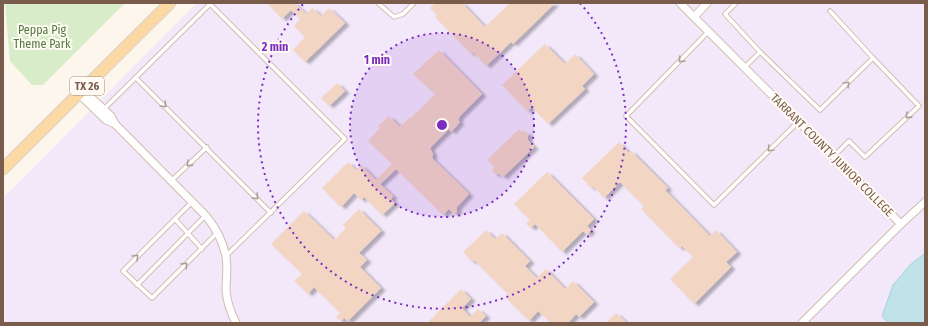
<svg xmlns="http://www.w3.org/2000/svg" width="928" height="326" viewBox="0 0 928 326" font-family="'Fira Sans Condensed',sans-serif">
<defs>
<filter id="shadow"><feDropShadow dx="4.5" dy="2.5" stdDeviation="1" flood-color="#0004"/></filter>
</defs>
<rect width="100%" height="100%" fill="#fdf6ec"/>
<polygon fill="#f3e8fa" points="197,3 925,3 925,323 3,323 3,198"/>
<polygon fill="#d8ecc9" points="5,3 125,3 43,85 32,85 10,61"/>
<polygon fill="#bfe3e8" stroke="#a5d3da" points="925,253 925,323 888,323 882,316 893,285 910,265"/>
<g fill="#f3d5c3" filter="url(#shadow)">
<polygon points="267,3 294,3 306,14 312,8 321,16 329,8 345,23 305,62 293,50 305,37 294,26 300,19 291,10 282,19"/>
<polygon points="435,3 462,3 485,27 510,3 555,3 513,44 511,42 486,66 473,52 471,54 435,17 437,15 430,8"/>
<polygon points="545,44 565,64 575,54 594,74 582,86 585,89 548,124 532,107 527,111 502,85"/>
<polygon points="439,50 482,94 460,116 458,120 460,122 451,132 449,129 430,148 433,154 432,158 469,194 457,207 457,212 453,213 449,209 443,215 396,169 380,184 393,196 391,199 395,203 382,215 364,197 361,200 354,193 341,207 322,188 348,162 356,170 361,165 376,180 392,164 368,141 380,128 378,126 389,116 400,127 410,117 411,118 435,94 413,74"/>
<polygon points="337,83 345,91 329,106 321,98"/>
<polygon points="519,129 522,132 525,132 528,133 528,140 534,147 503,177 499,174 494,174 492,171 494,166 487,160"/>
<polygon points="619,142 629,153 631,151 668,188 665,190 710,236 716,230 737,252 726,262 731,267 694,304 670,279 693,257 682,246 679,248 641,209 644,206 620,182 604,198 593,186 591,188 582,178"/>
<polygon points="547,172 594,219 587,226 591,230 587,235 583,231 562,252 535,224 531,228 526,224 530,220 514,204"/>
<polygon points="359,209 381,231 359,253 367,260 360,267 381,288 348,321 344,318 341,321 336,317 340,313 314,287 308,294 294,281 302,274 271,244 304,211 334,240 346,228 343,225"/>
<polygon points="486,230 495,239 502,233 530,261 525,266 537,278 546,269 565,289 573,281 594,302 579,317 576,314 568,323 551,323 538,311 529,321 507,299 510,296 474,260 472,262 463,252"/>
<polygon points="461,289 471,299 462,308 470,317 478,309 486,316 479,323 427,323"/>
<polygon points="616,313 627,323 606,323"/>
</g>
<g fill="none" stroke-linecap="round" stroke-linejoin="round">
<defs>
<g id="service">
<polyline points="378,3 394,17 403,14 414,3"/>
<polyline points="736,3 725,14 760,52 820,110 873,58"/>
<polyline points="210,4 345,139 227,255"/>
<polyline points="830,11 873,58 919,106 865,157 849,141 834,156"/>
<polyline points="708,32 626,116 714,205 798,122"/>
<polyline points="744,68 760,52"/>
<polyline points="136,78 271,213"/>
<polyline points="104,109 210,4"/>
<polyline points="171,181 207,147"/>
<polyline points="192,202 123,271 152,298 217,233"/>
<polyline points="175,219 202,249"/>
<polyline points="137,285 205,216"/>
</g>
<g id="minor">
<polyline points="680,3 901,224 802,323"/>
<polyline points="694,17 707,3"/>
<polyline points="83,90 111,116 115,124"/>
<path d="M79 94 106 120 115 124 206 216C216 228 223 241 226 257 228 268 226 280 226 291 227 302 231 313 236 323"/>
<polyline points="901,224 925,202"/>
</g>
<polyline id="primary" points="3,169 170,3"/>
</defs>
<use href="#service" stroke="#d1beb0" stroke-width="5.5"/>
<use href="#minor" stroke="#d1beb0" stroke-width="9"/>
<use href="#primary" stroke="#dad1cd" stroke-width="13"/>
<use href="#service" stroke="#fff" stroke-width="3.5"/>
<use href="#minor" stroke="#fff" stroke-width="7"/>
<use href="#primary" stroke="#fbd9a5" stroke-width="11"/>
</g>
<defs><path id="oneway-chevron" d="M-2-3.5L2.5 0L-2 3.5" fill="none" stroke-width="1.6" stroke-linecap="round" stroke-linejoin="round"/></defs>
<g stroke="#af9d94">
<use href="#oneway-chevron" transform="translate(681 60) rotate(134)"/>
<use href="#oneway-chevron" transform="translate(847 84) rotate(-45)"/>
<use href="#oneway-chevron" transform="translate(164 105) rotate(45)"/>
<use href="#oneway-chevron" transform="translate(908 116) rotate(136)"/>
<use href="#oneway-chevron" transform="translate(770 149) rotate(135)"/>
<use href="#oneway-chevron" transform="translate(189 164) rotate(136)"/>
<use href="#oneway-chevron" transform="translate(256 197) rotate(46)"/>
<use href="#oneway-chevron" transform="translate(136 257) rotate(-45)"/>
<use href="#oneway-chevron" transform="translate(185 265) rotate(-44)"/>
</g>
<circle cx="442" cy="125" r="92" fill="#7b2cbf" fill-opacity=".12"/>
<g fill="none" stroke="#7b2cbf" stroke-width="2" stroke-dasharray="2 4">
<circle cx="442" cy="125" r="92"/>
<path d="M580 3A184 184 0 1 1 304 3"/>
</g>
<g text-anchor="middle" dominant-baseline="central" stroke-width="4" stroke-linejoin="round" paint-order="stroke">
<rect fill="#fffaf3" stroke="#a28b7f" stroke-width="1" x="70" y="77" width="34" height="18" rx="3"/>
<g font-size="11" font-weight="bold" fill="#7a5c4d">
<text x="87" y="86">TX 26</text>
</g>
<g font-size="12" fill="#537a41" stroke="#fffaf3">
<text x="42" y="30">Peppa Pig<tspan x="42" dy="14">Theme Park</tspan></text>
</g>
<g font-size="12" fill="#7a5c4d" stroke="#fffaf3">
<text transform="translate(832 155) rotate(45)">TARRANT COUNTY JUNIOR COLLEGE</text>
</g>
</g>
<circle cx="442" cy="125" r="6" fill="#7b2cbf" stroke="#fffaf3" stroke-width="2"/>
<g font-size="12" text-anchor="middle" font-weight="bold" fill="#7b2cbf" stroke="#fffaf3" stroke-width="4" stroke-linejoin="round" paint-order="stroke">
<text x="275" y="51">2 min</text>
<text x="377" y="64">1 min</text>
</g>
<rect width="928" height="326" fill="none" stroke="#7a5c4d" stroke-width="8"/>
</svg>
